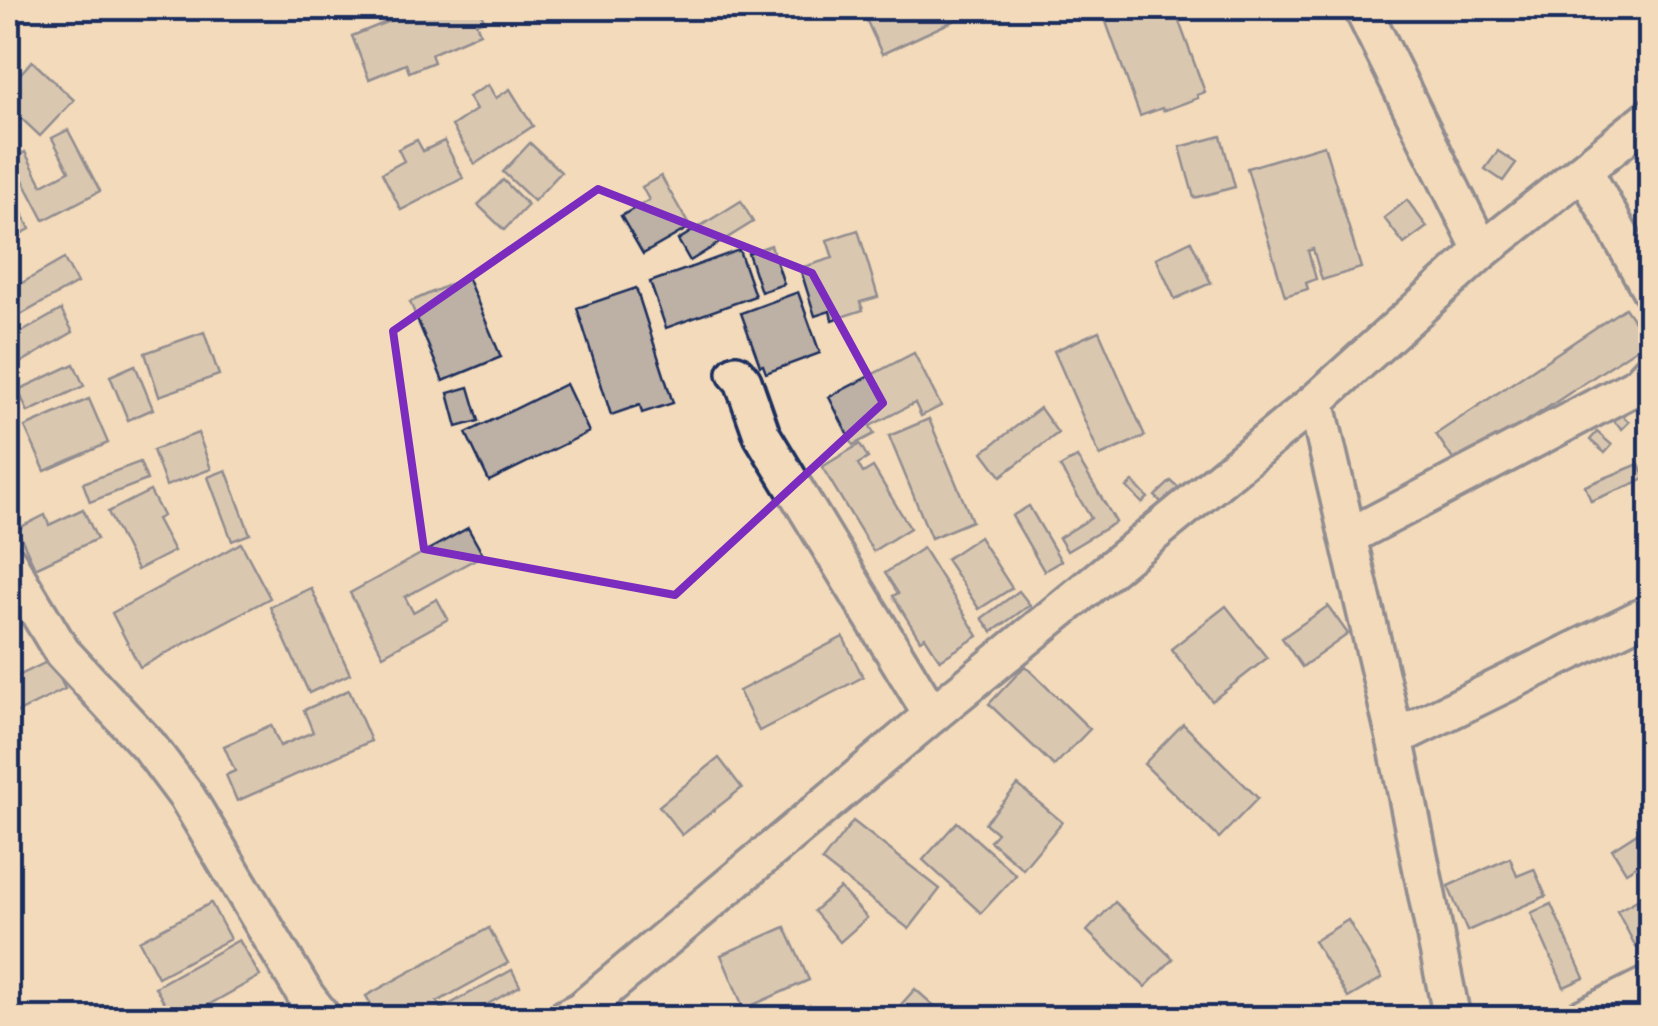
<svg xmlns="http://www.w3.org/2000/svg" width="1658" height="1026" viewBox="0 0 1658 1026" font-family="'Comic Neue',sans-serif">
<rect width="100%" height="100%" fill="#f2daba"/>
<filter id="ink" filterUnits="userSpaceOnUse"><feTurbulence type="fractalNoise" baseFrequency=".01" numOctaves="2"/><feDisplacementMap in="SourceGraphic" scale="20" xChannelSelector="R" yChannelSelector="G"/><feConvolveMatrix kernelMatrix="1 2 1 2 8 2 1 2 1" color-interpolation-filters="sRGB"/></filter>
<g filter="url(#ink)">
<g fill="#bdb0a4" stroke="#1b2f5e" stroke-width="2.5">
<polygon points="421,8 479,8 484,20 476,23 480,33 431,54 434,62 409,72 406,64 369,79 352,36"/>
<polygon points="861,8 981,8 882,54"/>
<polygon points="1101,8 1174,8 1205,92 1197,95 1198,98 1163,111 1162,108 1140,116"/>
<polygon points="32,61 74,100 40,136 8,106 8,87"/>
<polygon points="488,85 496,98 510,89 533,126 475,164 452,126 476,110 468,97"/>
<polygon points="68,130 100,191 44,220 12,159 25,152 42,185 69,171 52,138"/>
<polygon points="1221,136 1235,187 1194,198 1180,147"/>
<polygon points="417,140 423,151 444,141 463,178 401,210 382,173 404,161 398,149"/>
<polygon points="530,143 561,172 534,201 503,172"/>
<polygon points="1324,145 1361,268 1322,280 1313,249 1308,251 1316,279 1306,283 1308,289 1285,296 1247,168"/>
<polygon points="1498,151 1516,163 1503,181 1485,169"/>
<polygon points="661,176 690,227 643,254 621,216 649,200 642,187"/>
<polygon points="503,180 528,205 504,230 478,205"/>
<polygon points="8,185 30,229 8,241"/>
<polygon points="1407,200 1427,227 1404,244 1384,218"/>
<polygon points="741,201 753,222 690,261 678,240"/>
<polygon points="858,230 878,297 860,302 863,310 832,320 830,311 815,316 800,268 833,258 827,240"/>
<polygon points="1191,241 1211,283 1175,299 1156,258"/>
<polygon points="771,245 784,284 761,292 748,253"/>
<polygon points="739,250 755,296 666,328 650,282"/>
<polygon points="64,259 77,283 8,322 8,291"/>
<polygon points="467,277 501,357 443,381 410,302"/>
<polygon points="636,288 673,403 642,413 640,405 611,415 577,308"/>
<polygon points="798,292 820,353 766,373 763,365 760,366 741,313"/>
<polygon points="1625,308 1648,341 1458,467 1436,434"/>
<polygon points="61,310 73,332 8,370 8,340"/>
<polygon points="1099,331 1145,436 1100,456 1054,351"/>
<polygon points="204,332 219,375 159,396 145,353"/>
<polygon points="914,353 941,406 921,416 915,403 870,426 874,434 853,445 829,397"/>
<polygon points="74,364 84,386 28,412 18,390"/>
<polygon points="135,365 153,409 128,420 110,376"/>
<polygon points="566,384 589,432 489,481 466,433"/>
<polygon points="469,387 479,421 457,427 448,393"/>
<polygon points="89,399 108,443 45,471 25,427"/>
<polygon points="1040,408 1058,433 1001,476 983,452"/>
<polygon points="1616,409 1629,422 1622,429 1608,416"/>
<polygon points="929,419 972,521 931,538 889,436"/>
<polygon points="1597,432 1612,445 1605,453 1590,440"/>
<polygon points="198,433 211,469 166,486 153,450"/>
<polygon points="860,444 868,458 858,464 863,473 873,467 910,528 873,551 822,467"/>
<polygon points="1077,457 1116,522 1067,551 1059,538 1091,518 1060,467"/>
<polygon points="140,462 147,480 90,502 83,483"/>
<polygon points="1639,464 1645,479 1591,501 1585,486"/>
<polygon points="226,470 250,534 232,541 208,477"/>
<polygon points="1171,481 1180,489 1164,505 1155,496"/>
<polygon points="1133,482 1148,498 1142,503 1127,487"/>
<polygon points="150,491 163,516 157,519 174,551 137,570 108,512"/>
<polygon points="1029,506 1061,561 1044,571 1012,516"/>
<polygon points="83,509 97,539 35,568 17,529 45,515 49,525"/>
<polygon points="468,528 483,555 405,597 413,612 437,599 448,619 383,655 350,593"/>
<polygon points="979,537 1012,588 979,609 946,559"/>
<polygon points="241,543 270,598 140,667 112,613"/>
<polygon points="923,548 978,636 940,660 925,637 920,640 893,596 898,593 885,573"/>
<polygon points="311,588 350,674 309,693 270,607"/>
<polygon points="1019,591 1030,605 992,632 982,618"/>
<polygon points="1226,606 1267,658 1212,701 1171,649"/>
<polygon points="1328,606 1348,634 1302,667 1282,638"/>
<polygon points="843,637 863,677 759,731 739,691"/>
<polygon points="51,660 65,689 14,714 8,701 8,681"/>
<polygon points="1025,666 1090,729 1054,766 989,704"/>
<polygon points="349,690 371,741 237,801 226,775 235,771 224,746 271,725 280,746 313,732 304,710"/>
<polygon points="1183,724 1258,798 1219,838 1144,764"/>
<polygon points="719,758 742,788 682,835 659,806"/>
<polygon points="1018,785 1062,822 1023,869 990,841 997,833 985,823"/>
<polygon points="853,821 940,889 909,929 822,861"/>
<polygon points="957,822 1016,875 981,913 923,860"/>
<polygon points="1648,826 1650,857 1626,872 1612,849"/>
<polygon points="1510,858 1517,876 1534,869 1546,896 1467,931 1448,886"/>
<polygon points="840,888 867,918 840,942 814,911"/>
<polygon points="1650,893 1650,939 1636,947 1617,911"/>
<polygon points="1115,902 1173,959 1145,987 1087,931"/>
<polygon points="211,903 230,939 158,977 139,941"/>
<polygon points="1551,904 1584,978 1564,987 1531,913"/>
<polygon points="1348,920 1382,978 1348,998 1314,941"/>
<polygon points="785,927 809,980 744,1009 721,955"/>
<polygon points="489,928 508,963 437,1002 441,1009 512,970 520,986 463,1018 379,1018 366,996"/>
<polygon points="239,940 260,976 185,1018 173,1018 155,987"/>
<polygon points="915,989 948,1018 889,1018"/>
<polygon points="810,1005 817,1018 783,1018"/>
</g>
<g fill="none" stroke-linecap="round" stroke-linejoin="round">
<defs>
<g id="minor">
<polyline points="1584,170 1650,289"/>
<polyline points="1482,251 1650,117"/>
<polyline points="736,373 743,381 762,435 932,715"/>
<polyline points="1316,401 1395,738 1452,1018"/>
<polyline points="1348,537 1638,385 1650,372"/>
<polyline points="8,562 62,652 148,745 187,797 306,996 323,1018"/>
<polyline points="1395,738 1650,613"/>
<polyline points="565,1018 581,1010 932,715 1316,401 1482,251 1362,8"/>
<polyline points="1582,1018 1650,984"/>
</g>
</defs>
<use href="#minor" stroke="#1b2f5e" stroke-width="42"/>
<use href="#minor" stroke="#f2daba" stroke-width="35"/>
</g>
</g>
<path d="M0 0H1658V1026H0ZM598 189 812 273 883 403 675 595 424 549 393 331Z" fill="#f2daba" fill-opacity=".55" fill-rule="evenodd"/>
<path fill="none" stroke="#7b2cbf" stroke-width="8" stroke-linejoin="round" d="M598 189 812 273 883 403 675 595 424 549 393 331Z"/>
<rect width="1658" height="1026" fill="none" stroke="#f2daba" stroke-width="40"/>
<rect x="20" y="20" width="1618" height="986" fill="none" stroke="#1b2f5e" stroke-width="4" filter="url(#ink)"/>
</svg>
